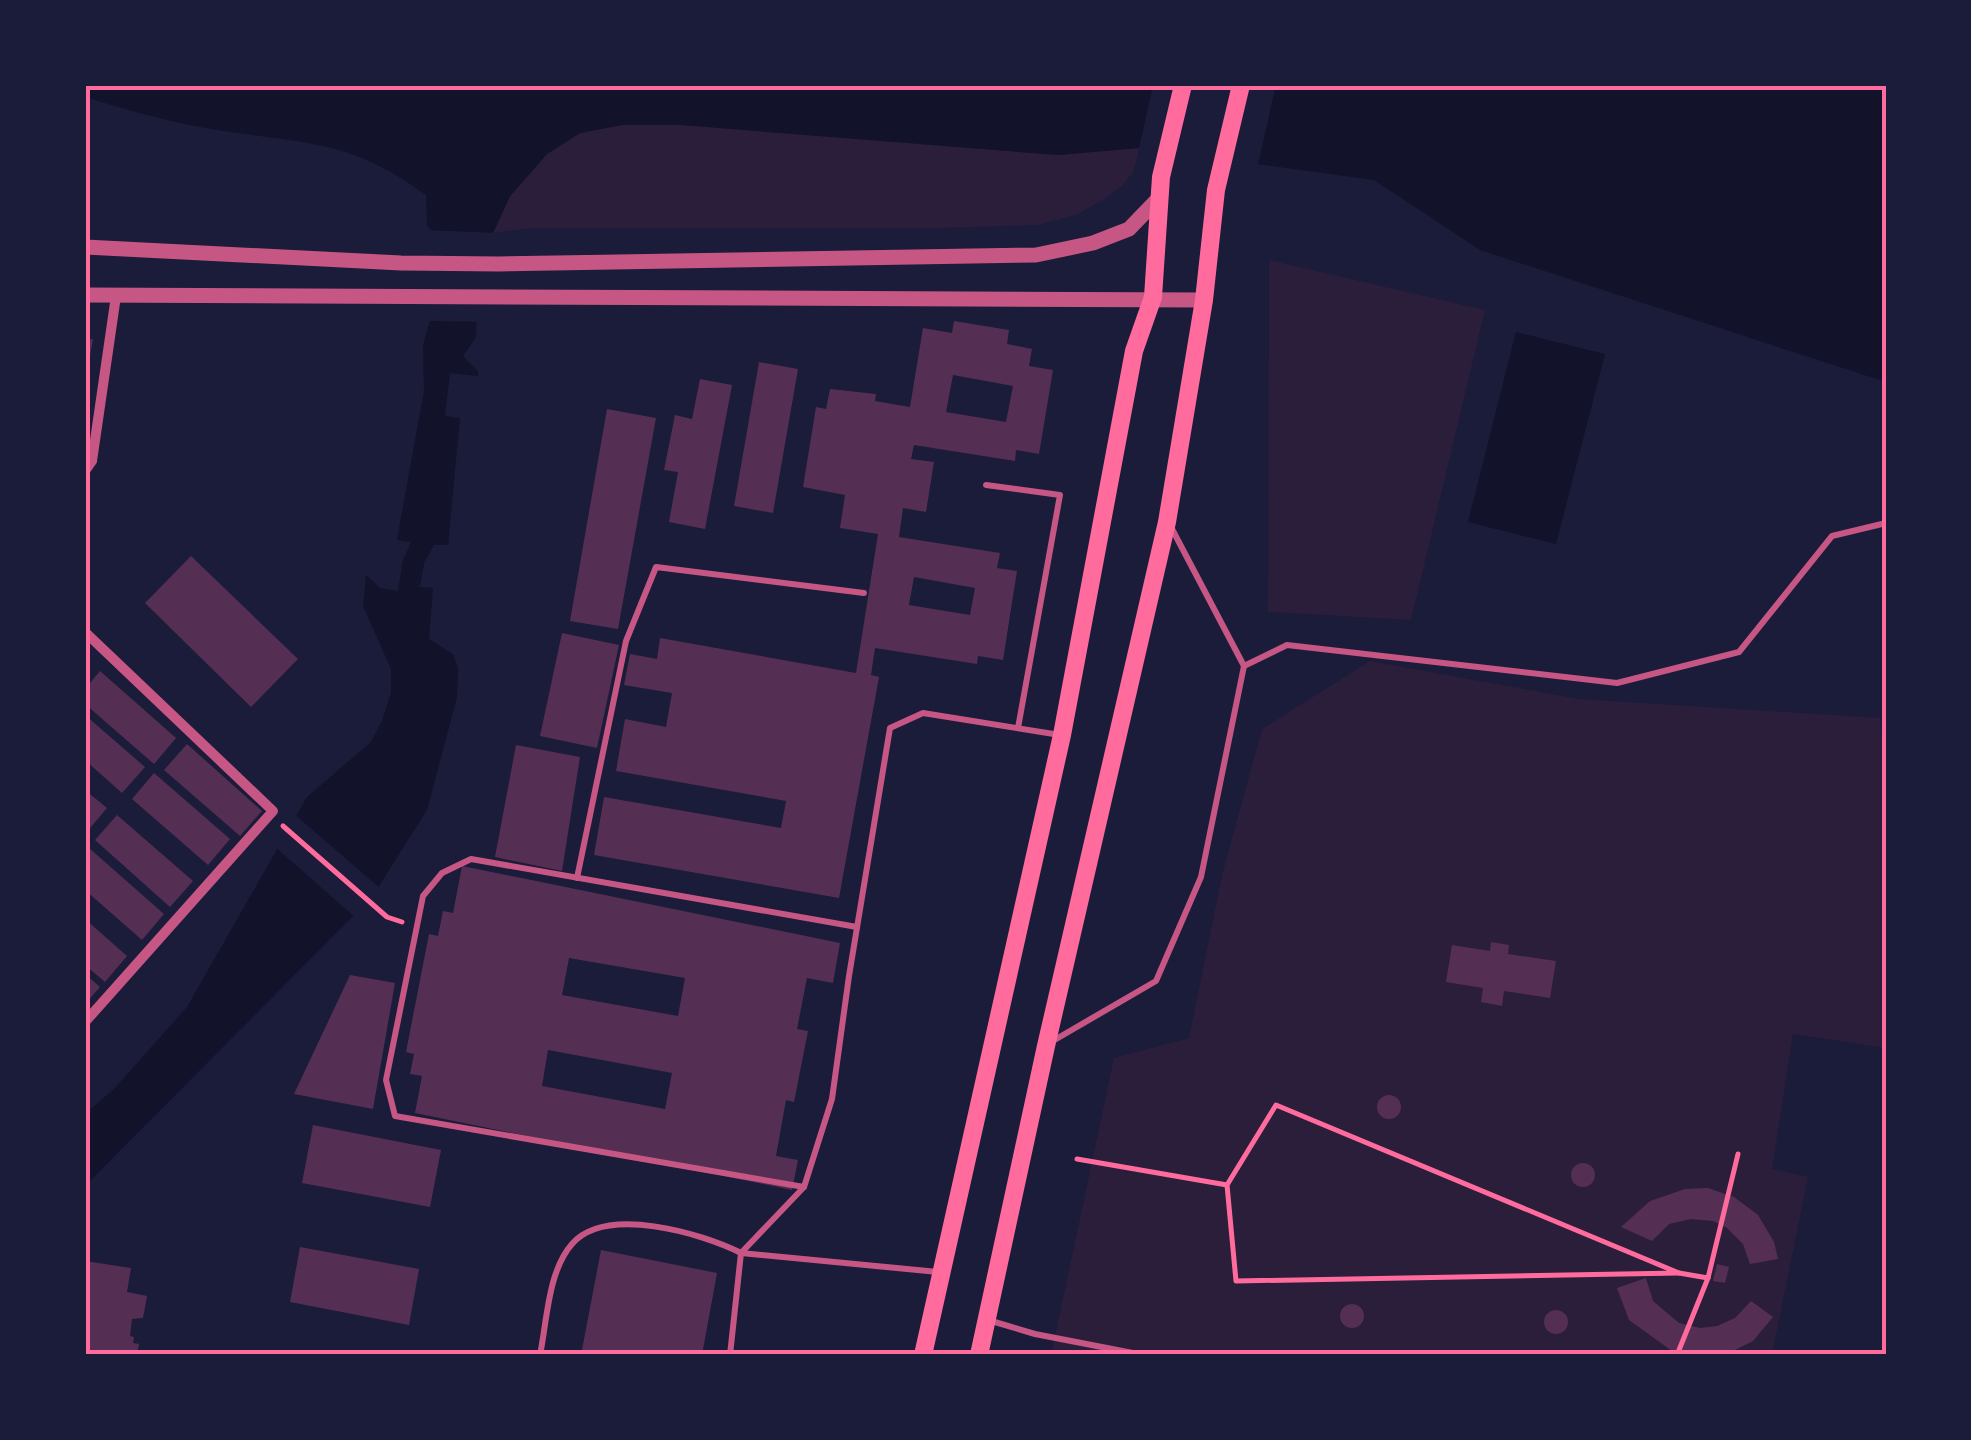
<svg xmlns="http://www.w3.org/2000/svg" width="1971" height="1440" viewBox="0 0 1971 1440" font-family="'Noto Serif',serif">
<rect width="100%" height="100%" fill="#1b1b3a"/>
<g fill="#2a1e3b">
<polygon points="622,125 682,125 1058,155 1139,148 1134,171 1123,185 1103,200 1076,215 1037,225 942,228 531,228 493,233 510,196 547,154 580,133"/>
<polygon points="1269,260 1485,310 1411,620 1268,612"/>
<polygon points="1370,661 1579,699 1880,718 1886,772 1886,1048 1793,1034 1772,1169 1808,1177 1772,1355 1051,1355 1114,1058 1189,1038 1222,875 1262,729"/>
</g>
<g fill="#12122b">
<path d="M85 85H1886V382L1480 250 1374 180 1139 148 1058 155 682 125H622L580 133 547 154 510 196 493 233 478 293 476 337 463 356 478 371V376L450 373 445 416 460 418 448 545H434L424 563 420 587 433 588 429 639 453 654 458 668 457 697 427 810 372 897 85 1186V1114L114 1089 187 1007 307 797 371 742 382 721 391 693V669L363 606 366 575 380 588 398 591 403 560 411 542 397 540 424 391 423 345 438 293V241L427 225 426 195C347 136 297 144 206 128 165 121 125 109 85 97Z"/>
<polygon points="1516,332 1605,354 1556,544 1468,522"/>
</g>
<g fill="#1b1b3a">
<polygon points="1153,85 1276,85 1257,169 1138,153"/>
<polygon points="425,230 499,233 484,278 484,322 426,321 434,279 433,242"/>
<polygon points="292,812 382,890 357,919 273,845"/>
</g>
<g fill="#542f53" fill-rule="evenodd">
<path d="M954 321 1009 330 1007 344 1032 349 1029 366 1053 370 1039 454 1016 450 1015 461 914 445 911 459 934 462 926 512 903 508 899 537 1000 553 997 568 1017 571 1003 660 978 656 977 664 875 648 871 675 879 677 839 898 594 855 604 797 781 828 786 801 616 771 625 719 666 727 672 693 624 685 630 654 657 659 660 638 856 673 878 534 840 528 845 495 803 487 816 407 826 409 830 389 876 394 875 401 910 407 923 328 952 333ZM953 375 1013 386 1006 422 946 412ZM914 577 975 588 970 615 909 605Z"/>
<polygon points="93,339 87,373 85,373 85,340"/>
<polygon points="759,362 798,369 773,513 734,506"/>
<polygon points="700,379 732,385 705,529 669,522 678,472 664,470 675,415 692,419"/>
<polygon points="607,409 656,418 618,629 570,621"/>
<polygon points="191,556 298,659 251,707 145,603"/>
<polygon points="562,633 619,645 597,748 540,736"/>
<polygon points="100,671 176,738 154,764 85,704 85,689"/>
<polygon points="85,715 145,767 122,793 85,760"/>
<polygon points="187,744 262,811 240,836 164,770"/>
<polygon points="516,745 580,757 562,871 495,857"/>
<polygon points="154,773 230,839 208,865 132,799"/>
<polygon points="85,790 107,808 85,834"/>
<polygon points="117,815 193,881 170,907 95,840"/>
<polygon points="89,848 164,914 142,940 85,890 85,852"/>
<path d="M462 866 840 943 833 983 807 978 797 1029 808 1031 794 1102 786 1100 776 1156 798 1160 792 1190 415 1113 422 1076 410 1074 414 1054 406 1052 429 934 438 936 443 911 453 913ZM569 958 685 978 678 1016 562 995ZM548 1050 672 1073 665 1109 542 1086Z"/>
<polygon points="85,919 127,956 105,982 85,965"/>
<polygon points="1491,942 1509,945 1508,954 1556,961 1550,998 1504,991 1502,1006 1481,1002 1483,988 1446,982 1452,945 1490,951"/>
<polygon points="85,974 100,987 85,1004"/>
<polygon points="350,975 395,983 373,1109 294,1094"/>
<circle cx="1389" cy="1107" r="12"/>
<polygon points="313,1125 441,1150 430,1207 302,1183"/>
<circle cx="1583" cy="1175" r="12"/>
<polygon points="1708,1188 1734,1197 1758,1215 1774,1242 1778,1259 1750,1264 1743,1244 1727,1228 1713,1221 1691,1219 1669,1224 1652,1241 1621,1227 1650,1201 1685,1189"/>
<polygon points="300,1247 419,1269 409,1325 290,1302"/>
<polygon points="601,1250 717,1273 702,1355 581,1355"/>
<polygon points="85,1261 131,1268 127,1292 147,1296 143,1318 132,1319 130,1336 134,1337 133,1343 139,1344 137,1355 85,1355"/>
<polygon points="1717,1264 1729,1267 1725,1283 1713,1281"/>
<polygon points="1646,1278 1653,1301 1679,1323 1700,1328 1717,1326 1735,1318 1751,1301 1773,1317 1753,1341 1727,1354 1692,1355 1672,1351 1629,1320 1617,1288"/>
<circle cx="1352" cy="1316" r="12"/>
<circle cx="1556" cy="1322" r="12"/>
</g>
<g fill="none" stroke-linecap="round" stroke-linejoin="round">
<g stroke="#ff6b9d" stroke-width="5">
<polyline points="283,826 387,917 402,922"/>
<polygon points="1276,1105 1679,1273 1236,1281 1227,1185"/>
<polyline points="1077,1159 1227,1185"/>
<polyline points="1679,1273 1708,1278"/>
<polyline points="1677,1355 1708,1278 1738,1154"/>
</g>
<g stroke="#c65784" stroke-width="6">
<polyline points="986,485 1060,495 1018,728"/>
<polyline points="1244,666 1287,645 1617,683 1739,652 1832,536 1886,523"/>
<polyline points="577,878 626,641 656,567 864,593"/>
<polyline points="1051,1042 1156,981 1201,877 1244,666 1171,527"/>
<polyline points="804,1187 395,1116 386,1080 423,896 442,873 471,859 857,927"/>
<polyline points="988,1320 1035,1334 1143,1355"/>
<path d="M540 1355C547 1321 548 1271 572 1244 606 1205 701 1233 741 1253L938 1272"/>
<polyline points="730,1355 741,1253 804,1187 832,1099 849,976 890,728 923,713 1060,735"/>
</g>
<g stroke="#c65784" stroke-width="10">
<polyline points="85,471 92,461 116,296"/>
<polyline points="85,632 273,811 85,1022"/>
</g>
<g stroke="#c65784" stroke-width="15">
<polyline points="85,247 401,263 499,264 1036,255 1093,243 1129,229 1158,199"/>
<polyline points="85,295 1204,300"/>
</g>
<g stroke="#ff6b9d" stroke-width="18">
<polyline points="923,1355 1062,735 1134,351 1153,297 1161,177 1183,85"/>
<polyline points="979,1355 1046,1046 1167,522 1204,300 1216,190 1241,85"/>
</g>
</g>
<rect width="1971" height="1440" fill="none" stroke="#1b1b3a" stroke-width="175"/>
<rect x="88" y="88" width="1796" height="1264" fill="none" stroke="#ff6b9d" stroke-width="4"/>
</svg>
